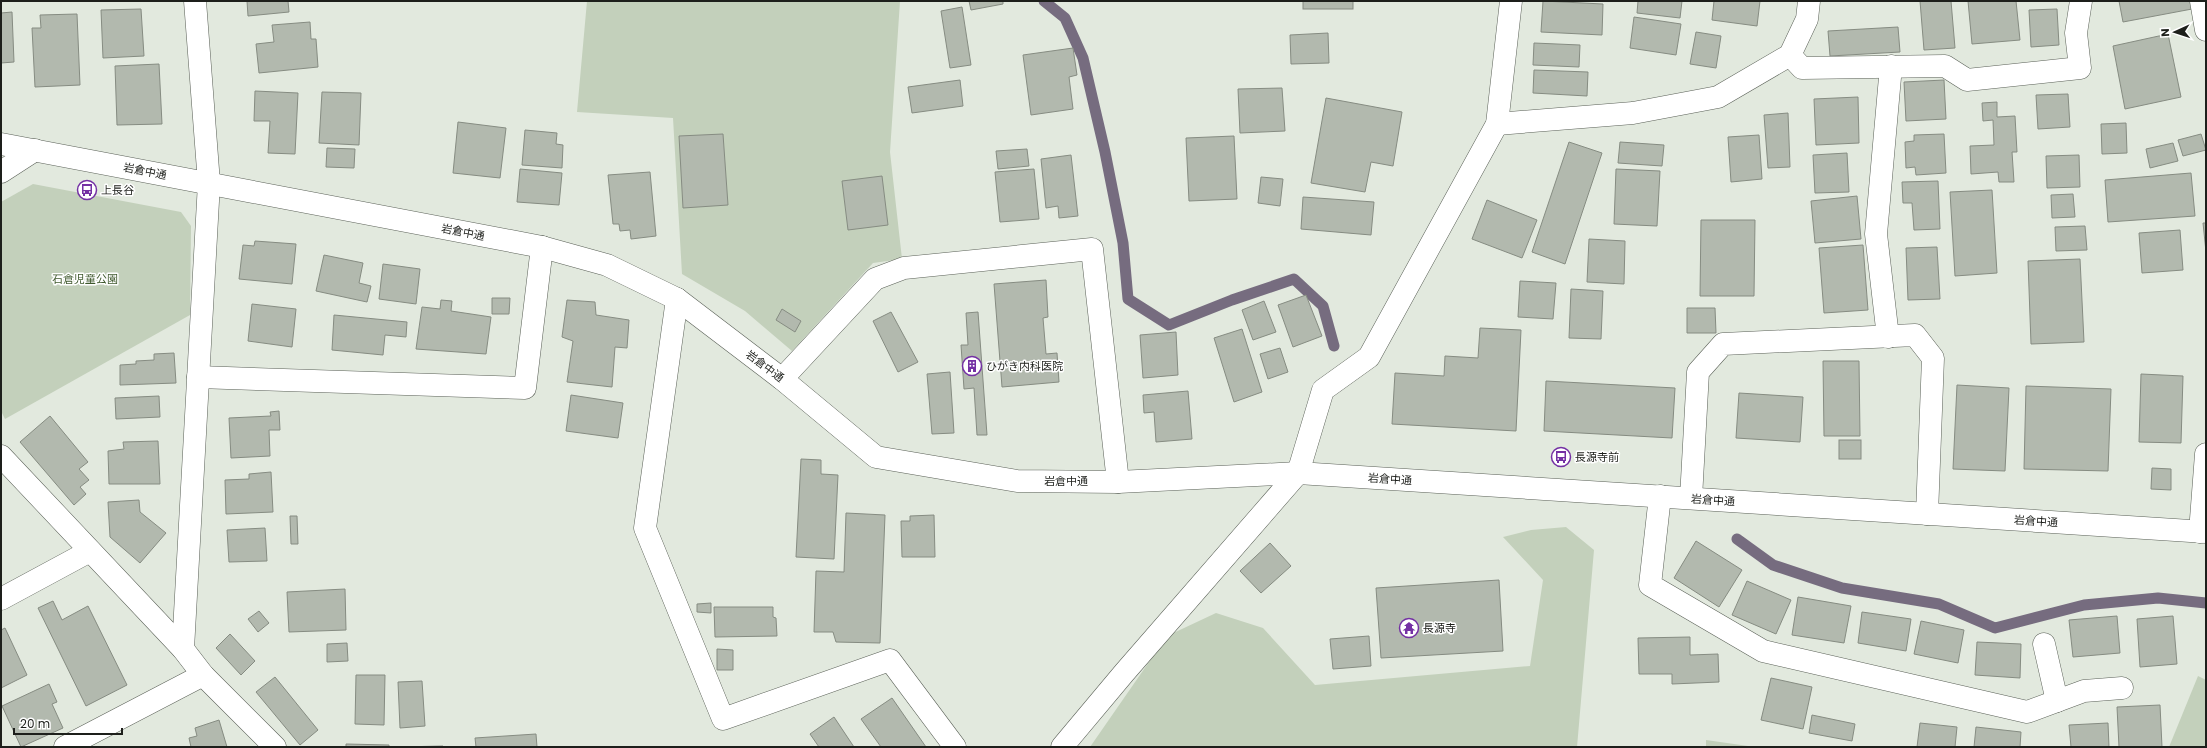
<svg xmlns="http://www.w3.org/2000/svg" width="2207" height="748" viewBox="0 0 2207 748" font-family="Poppins,'Noto Sans JP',sans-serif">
<rect width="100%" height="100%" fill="#e2e9de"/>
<g fill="#c3d0bb">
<polygon points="587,1 900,1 890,152 902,259 873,263 792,351 745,311 682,274 673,118 577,112"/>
<polygon points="33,184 181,212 191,226 190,315 5,419 1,411 1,202"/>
<polygon points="1566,527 1594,550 1577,747 1090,747 1167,636 1216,613 1263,628 1315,685 1530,666 1543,580 1503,537 1531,530"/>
<polygon points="2198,676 2206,680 2206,747 2169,747"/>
<polygon points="1706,740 1755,747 1706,747"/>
</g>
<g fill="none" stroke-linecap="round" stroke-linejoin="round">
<g stroke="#766c7f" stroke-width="11">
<polyline points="1044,1 1065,18 1083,58 1105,152 1123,243 1128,299 1169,325 1232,300 1294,279 1323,306 1334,346"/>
<polyline points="1737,539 1773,565 1842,588 1939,604 1995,628 2084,605 2158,598 2206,603"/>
</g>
</g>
<g fill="#b2b9ae" stroke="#868c82">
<polygon points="247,1 288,1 289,12 248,16"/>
<polygon points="969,1 1003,1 1003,4 971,10"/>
<rect x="1303" y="1" width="50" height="8"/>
<polygon points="1543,1 1603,4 1602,35 1541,32"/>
<polygon points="1638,1 1682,1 1680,18 1637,13"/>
<polygon points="1714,1 1760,1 1757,26 1712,20"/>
<polygon points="1920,1 1951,1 1955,48 1924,50"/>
<polygon points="1968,1 2016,1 2020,40 1972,44"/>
<polygon points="2119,1 2191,1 2192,9 2123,22"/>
<polygon points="962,7 971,65 950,68 941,11"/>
<polygon points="141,9 144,56 103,58 101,10"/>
<polygon points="2057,9 2059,45 2031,47 2029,10"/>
<polygon points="12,12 14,62 1,63 1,13"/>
<polygon points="77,14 80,85 35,87 32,28 41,28 40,15"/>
<polygon points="1634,17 1681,24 1676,55 1630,48"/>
<polygon points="310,22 311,39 316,39 318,67 259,73 256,44 274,42 272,25"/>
<polygon points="1898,27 1900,52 1830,56 1828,31"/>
<polygon points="1696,32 1721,36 1716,68 1690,64"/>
<polygon points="1328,33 1329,63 1291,64 1290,35"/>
<polygon points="2168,34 2181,97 2125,109 2113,46"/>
<polygon points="1534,43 1580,45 1579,67 1533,65"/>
<polygon points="1073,48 1077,75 1069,77 1073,109 1031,115 1023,55"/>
<polygon points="159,64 162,124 117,125 115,66"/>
<polygon points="1534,70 1588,72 1587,96 1533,93"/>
<polygon points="960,80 963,106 912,113 908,87"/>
<polygon points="1944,80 1946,119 1906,121 1904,82"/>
<polygon points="1282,88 1285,131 1240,133 1238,89"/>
<polygon points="255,91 298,93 295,154 268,153 270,121 254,121"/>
<polygon points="322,92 361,93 359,145 319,143"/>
<polygon points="2068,94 2070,127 2038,129 2036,95"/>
<polygon points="1858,97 1859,143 1816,145 1814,99"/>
<polygon points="1326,98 1402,112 1393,166 1371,162 1365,192 1311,183"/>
<polygon points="1997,102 1997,117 2015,116 2017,152 2012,152 2014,182 1999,182 1998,172 1971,174 1970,146 1994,145 1993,120 1983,121 1982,103"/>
<polygon points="1788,113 1790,167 1768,168 1764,115"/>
<polygon points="458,122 506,128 500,178 453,173"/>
<polygon points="2126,123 2127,153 2102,154 2101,124"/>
<polygon points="525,130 557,133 556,144 563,145 562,168 522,165"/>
<polygon points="723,134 728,205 683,208 679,136"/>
<polygon points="1944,134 1946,173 1916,175 1915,167 1906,168 1905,142 1914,141 1914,135"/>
<polygon points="2201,134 2206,150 2183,156 2178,140"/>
<polygon points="1759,135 1762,179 1731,182 1728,137"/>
<polygon points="1234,136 1237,199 1189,201 1186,138"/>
<polygon points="1569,142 1602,153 1565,264 1532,252"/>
<polygon points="1620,142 1664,145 1662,166 1618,163"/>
<polygon points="2173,143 2178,161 2150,168 2146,149"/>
<polygon points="327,148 355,149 354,168 326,167"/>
<polygon points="1027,149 1029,166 998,169 996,151"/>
<polygon points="1847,153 1849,192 1815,193 1813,155"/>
<polygon points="1071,155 1078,216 1059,218 1058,206 1046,208 1041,159"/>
<polygon points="2079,155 2080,187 2047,188 2046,156"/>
<polygon points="520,169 562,173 559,205 517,202"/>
<polygon points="1034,169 1039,219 1000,222 995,172"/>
<polygon points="1616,169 1660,171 1657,226 1614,224"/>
<polygon points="650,172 656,236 631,239 630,230 620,231 619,224 613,224 608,175"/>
<polygon points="2191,173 2195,216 2108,222 2105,180"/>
<polygon points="882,176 888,225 848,230 842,181"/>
<polygon points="1261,177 1283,179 1280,206 1258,203"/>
<polygon points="1938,181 1940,229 1914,230 1912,203 1903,203 1902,182"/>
<polygon points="1992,190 1997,273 1955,276 1950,192"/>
<polygon points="2073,194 2075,217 2052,218 2051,195"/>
<polygon points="1857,196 1861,239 1815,243 1811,201"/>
<polygon points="1303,197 1374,202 1371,235 1301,229"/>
<polygon points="1487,200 1537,220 1522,258 1472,239"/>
<polygon points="1701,220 1755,220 1754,296 1700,296"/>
<polygon points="2203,223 2206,223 2206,252"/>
<polygon points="2085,226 2087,250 2056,251 2055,227"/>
<polygon points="2180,230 2183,270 2142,273 2139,233"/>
<polygon points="1589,239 1625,241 1624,284 1587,282"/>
<polygon points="255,241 296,244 292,284 239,279 243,245 254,246"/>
<polygon points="1863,245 1868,310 1824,313 1819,248"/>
<polygon points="1937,247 1940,299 1908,300 1906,248"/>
<polygon points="324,255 363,263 359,283 371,286 367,302 316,291"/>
<polygon points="2080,259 2084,342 2031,344 2028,261"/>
<polygon points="383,264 420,269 416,304 379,299"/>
<polygon points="1046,280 1048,317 1043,318 1046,354 1057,353 1059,382 1002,387 994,284"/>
<polygon points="1520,281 1556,283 1553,319 1518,317"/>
<polygon points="1571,289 1603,291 1601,339 1569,338"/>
<polygon points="1306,295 1322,336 1293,347 1278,305"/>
<polygon points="492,298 510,298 509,314 492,314"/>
<polygon points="441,300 452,301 451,311 491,317 486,354 416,349 422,307 440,309"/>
<polygon points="567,300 595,302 596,315 629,320 627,348 615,347 612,387 567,382 573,341 562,337"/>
<polygon points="1264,301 1276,332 1253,340 1242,310"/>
<polygon points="252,304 296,309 292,347 248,341"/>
<polygon points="1687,308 1715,308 1716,333 1687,333"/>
<polygon points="782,309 801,321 795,332 776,320"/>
<polygon points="891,312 918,362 898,372 873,321"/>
<polygon points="978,312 987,435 977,435 974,388 964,389 961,345 968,345 966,313"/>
<polygon points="334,315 407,322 406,337 385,335 383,355 332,350"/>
<polygon points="1480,328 1521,330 1516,431 1392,424 1395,373 1444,376 1445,356 1478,358"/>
<polygon points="1242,329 1262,392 1234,402 1214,338"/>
<polygon points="1176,332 1178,375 1143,378 1140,335"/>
<polygon points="1280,348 1288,372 1268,379 1260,354"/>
<polygon points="174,353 176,383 120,385 120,365 136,364 136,361 154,360 154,354"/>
<polygon points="1823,361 1859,361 1860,436 1824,436"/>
<polygon points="950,372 954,433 932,434 927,374"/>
<polygon points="2141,374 2183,376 2181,443 2139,442"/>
<polygon points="1546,381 1675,388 1672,438 1544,431"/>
<polygon points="1957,385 2009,388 2005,471 1953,469"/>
<polygon points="2026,386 2111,389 2108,471 2024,469"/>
<polygon points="1188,391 1192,439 1156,442 1154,412 1144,413 1143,395"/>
<polygon points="1739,393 1803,397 1800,442 1736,438"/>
<polygon points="571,395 623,403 618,438 566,431"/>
<polygon points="159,396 160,417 116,419 115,398"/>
<polygon points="279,411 280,430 269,430 270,456 231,458 229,418 271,416 270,412"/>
<polygon points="50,416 88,462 79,469 89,480 80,487 86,494 74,505 20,442"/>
<rect x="1839" y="440" width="22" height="19"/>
<polygon points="158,441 160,484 109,484 108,451 124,449 123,442"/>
<polygon points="801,459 821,460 821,474 838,475 834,559 796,557"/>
<polygon points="2152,468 2171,469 2171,490 2151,489"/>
<polygon points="271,472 273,512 226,514 225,480 249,479 249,474"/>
<polygon points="139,500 140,512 166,533 140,563 110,537 108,502"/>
<polygon points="846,513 885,515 880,643 836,642 833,632 814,632 816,571 844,572"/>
<polygon points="934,515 935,557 902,557 901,521 910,521 910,516"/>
<polygon points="290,516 297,516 298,544 291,544"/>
<polygon points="265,528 267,561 229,562 227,530"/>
<polygon points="1696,541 1742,570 1719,607 1674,578"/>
<polygon points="1270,543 1291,566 1261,593 1240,571"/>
<polygon points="1499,580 1503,651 1381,658 1376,588"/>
<polygon points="1747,581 1791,600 1776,634 1732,615"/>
<polygon points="345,589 346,630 289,632 287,592"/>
<polygon points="1798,597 1851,606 1844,643 1792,635"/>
<polygon points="53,601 62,620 88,606 127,685 86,706 38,608"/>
<polygon points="711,603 711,613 697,612 697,604"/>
<polygon points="714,607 773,607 773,617 776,618 777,636 715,637"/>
<polygon points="259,611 269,623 258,632 248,619"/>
<polygon points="1862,612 1911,619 1906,651 1858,643"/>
<polygon points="2117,616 2120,653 2073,657 2069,620"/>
<polygon points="2173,616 2177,664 2140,667 2137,619"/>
<polygon points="1921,621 1964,630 1958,663 1914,654"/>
<polygon points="5,628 27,675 1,688 1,630"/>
<polygon points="230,634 255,661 241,675 216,648"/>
<polygon points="1369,636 1371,666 1333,669 1330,639"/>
<polygon points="1690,637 1690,655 1718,654 1719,682 1672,684 1672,674 1639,674 1638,638"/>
<polygon points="1977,642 2021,644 2020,678 1975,675"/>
<polygon points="347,643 348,661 327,662 327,644"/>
<polygon points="717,649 733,650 733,670 717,670"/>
<polygon points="356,675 385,675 384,725 355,724"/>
<polygon points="275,677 318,730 300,745 256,692"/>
<polygon points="1771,678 1812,687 1803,729 1761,720"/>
<polygon points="422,681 425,726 400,728 398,682"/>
<polygon points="49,684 57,702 52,704 63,728 21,747 2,706"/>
<polygon points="892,698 926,747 881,747 861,719"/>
<polygon points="2160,705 2162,747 2119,747 2117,707"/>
<polygon points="1812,715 1855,724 1852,741 1809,733"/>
<polygon points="834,717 854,747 819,747 810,734"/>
<polygon points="219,720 227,747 191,747 189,738 197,736 195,728"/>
<polygon points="1920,723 1957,727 1955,747 1917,747"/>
<polygon points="2108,723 2109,747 2071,747 2069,725"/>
<polygon points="1976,727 2021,732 2020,747 1974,747"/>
<polygon points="536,734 537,747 476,747 475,738"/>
<polygon points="346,744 389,745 389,747 346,747"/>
<polygon points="443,746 443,747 399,747"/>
</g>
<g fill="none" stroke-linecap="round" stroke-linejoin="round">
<defs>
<g id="minor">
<polyline points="2201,1 2206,30"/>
<polyline points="1790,55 1802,68 1945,66 1967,80 2080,68 2076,33 2081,1"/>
<polyline points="1497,124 1633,113 1718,97 1790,55 1807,19 1809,1"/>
<polyline points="1,172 35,150"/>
<polyline points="677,299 645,528 723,719 890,660 955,747"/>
<polyline points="1888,337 1876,234 1891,66"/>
<polyline points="198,377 525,388 542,247"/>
<polyline points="782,379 875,279 904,268 1092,249 1118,482"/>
<polyline points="1,456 183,649 203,675 275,747"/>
<polyline points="1660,496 1650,585 1763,651 2027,712 2084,691 2122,688"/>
<polyline points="1691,498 1698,372 1723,344 1915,335 1933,358 1927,514"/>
<polyline points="2200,532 2206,454"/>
<polyline points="1,599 90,551"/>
<polyline points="2044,644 2057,701"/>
<polyline points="183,649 209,183 195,1"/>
<polyline points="65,747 203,675"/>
<polyline points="1062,747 1124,673 1298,473 1323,390 1369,357 1497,124 1511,1"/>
</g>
<polyline id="tertiary" points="1,144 542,247 607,265 677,299 782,379 876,457 1017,481 1118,482 1298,473 2206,532"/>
</defs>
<use href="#minor" stroke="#5b6158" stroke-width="23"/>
<use href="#tertiary" stroke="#5b6158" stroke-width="23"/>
<use href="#minor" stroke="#fff" stroke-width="22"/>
<use href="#tertiary" stroke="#fff" stroke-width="22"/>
</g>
<defs>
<symbol id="bus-ring" viewBox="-11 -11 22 22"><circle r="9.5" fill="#fff" stroke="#7430a4" stroke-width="1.5"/><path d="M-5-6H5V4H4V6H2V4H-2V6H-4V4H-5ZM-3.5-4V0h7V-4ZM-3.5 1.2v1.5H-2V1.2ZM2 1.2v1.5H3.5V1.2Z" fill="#7430a4"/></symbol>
<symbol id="building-ring" viewBox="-11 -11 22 22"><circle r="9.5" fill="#fff" stroke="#7430a4" stroke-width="1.5"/><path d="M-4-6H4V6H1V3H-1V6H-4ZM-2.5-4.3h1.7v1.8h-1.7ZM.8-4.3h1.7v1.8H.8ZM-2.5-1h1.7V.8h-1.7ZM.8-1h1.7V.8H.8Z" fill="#7430a4"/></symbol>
<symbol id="temple-ring" viewBox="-11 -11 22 22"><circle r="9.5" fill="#fff" stroke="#7430a4" stroke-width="1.5"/><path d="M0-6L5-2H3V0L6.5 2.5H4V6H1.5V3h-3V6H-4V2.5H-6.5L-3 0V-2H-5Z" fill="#7430a4"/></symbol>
</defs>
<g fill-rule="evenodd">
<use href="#bus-ring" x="76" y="179" width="22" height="22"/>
<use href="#building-ring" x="961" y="355" width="22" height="22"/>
<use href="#bus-ring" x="1550" y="446" width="22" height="22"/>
<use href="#temple-ring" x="1398" y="617" width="22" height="22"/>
</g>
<g text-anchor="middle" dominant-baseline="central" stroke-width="3" stroke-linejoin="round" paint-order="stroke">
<g font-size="11" fill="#1d1f1b" stroke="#fff">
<text transform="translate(145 171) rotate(11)">岩倉中通</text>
<text transform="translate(463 232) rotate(11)">岩倉中通</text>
<text transform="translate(765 366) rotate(37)">岩倉中通</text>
<text transform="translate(1390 479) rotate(4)">岩倉中通</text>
<text x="1066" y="481">岩倉中通</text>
<text transform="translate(1713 500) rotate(4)">岩倉中通</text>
<text transform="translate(2036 521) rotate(4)">岩倉中通</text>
</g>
<g font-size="11" fill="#1d1f1b" stroke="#fff" text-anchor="start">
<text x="101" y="190">上長谷</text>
<text x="986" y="366">ひがき内科医院</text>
<text x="1575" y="457">長源寺前</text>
<text x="1423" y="628">長源寺</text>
</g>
<g font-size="11" fill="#3e582c" stroke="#fff">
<text x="85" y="279">石倉児童公園</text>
</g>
</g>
<rect width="2207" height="748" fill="none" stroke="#1d1f1b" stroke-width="4"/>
<g transform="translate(2175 32) rotate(267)" stroke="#ffffff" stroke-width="3" paint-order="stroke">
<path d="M0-3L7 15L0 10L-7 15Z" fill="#1d1f1b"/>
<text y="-6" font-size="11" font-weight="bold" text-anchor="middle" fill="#1d1f1b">N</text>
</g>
<path d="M14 728v6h108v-6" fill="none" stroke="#1d1f1b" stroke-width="2"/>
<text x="20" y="728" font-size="12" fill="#1d1f1b" stroke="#ffffff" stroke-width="3" paint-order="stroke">20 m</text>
</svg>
